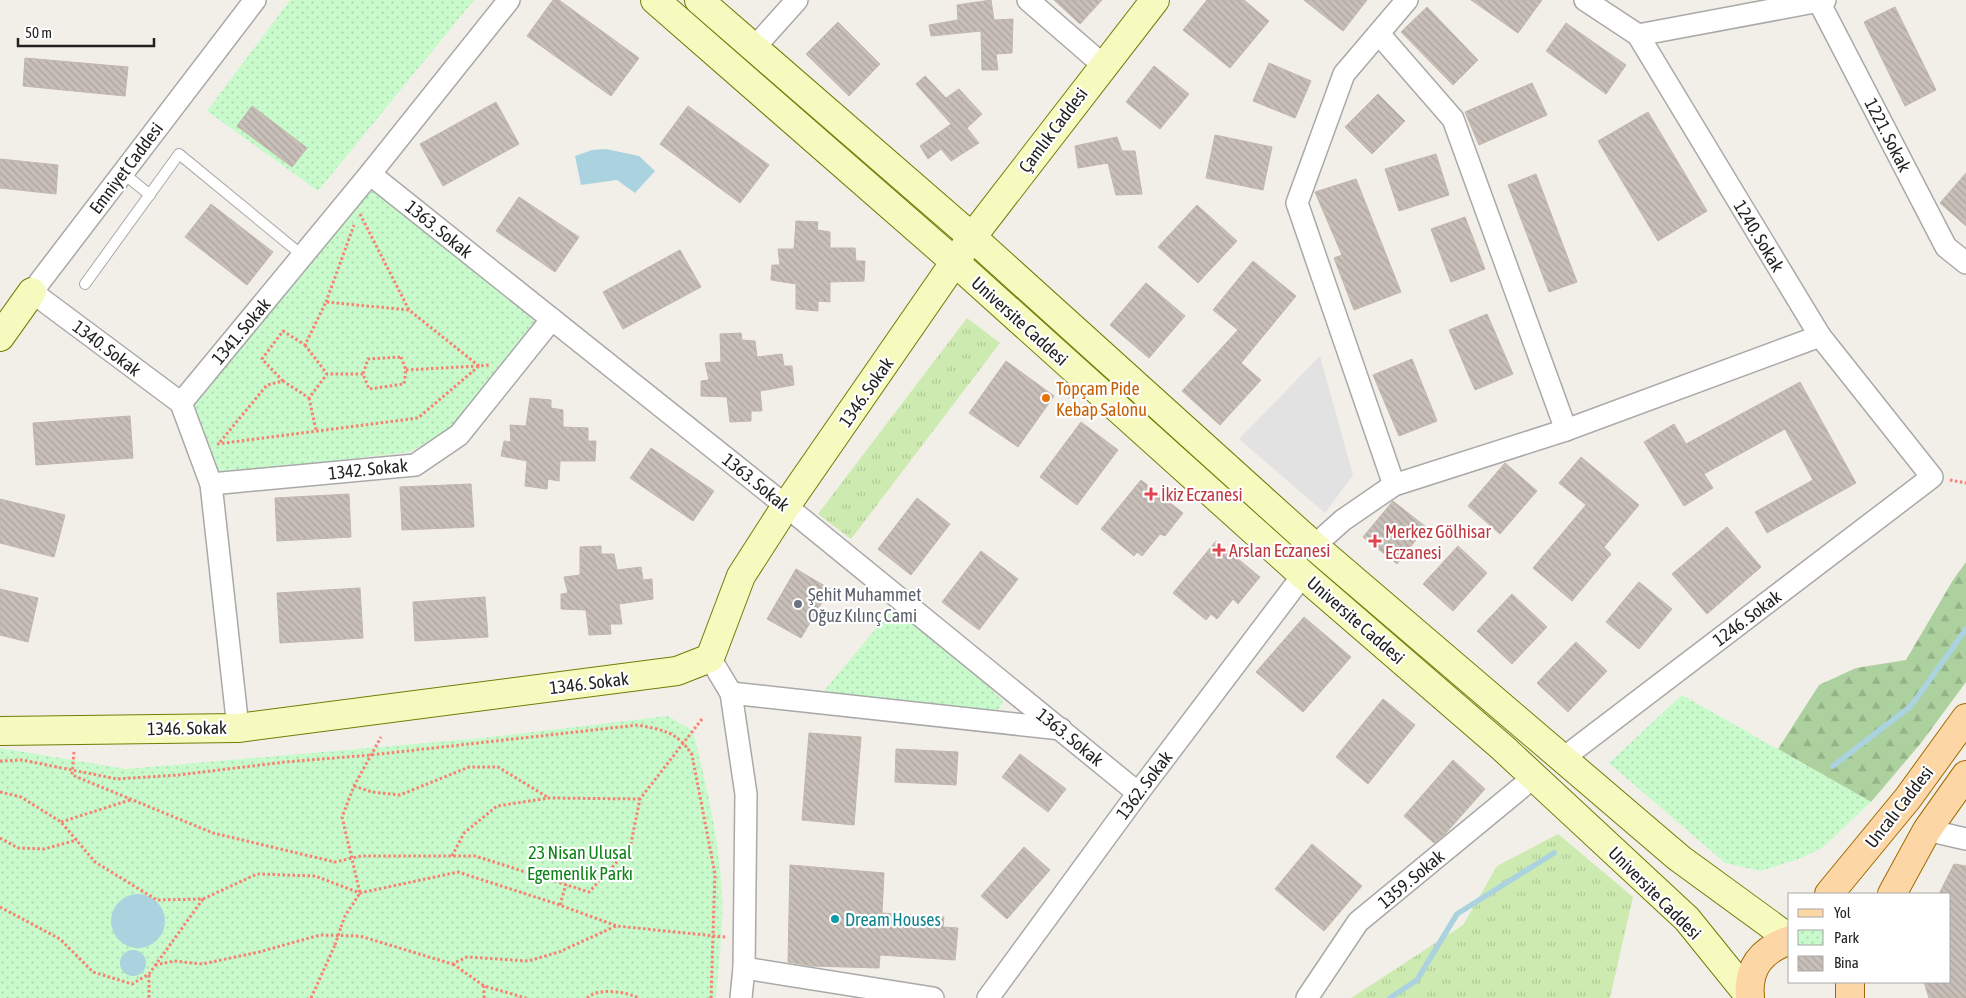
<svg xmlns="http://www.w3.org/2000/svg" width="1966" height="998" viewBox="0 0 1966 998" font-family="'Asap Condensed',sans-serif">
<defs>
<pattern id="grass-tufts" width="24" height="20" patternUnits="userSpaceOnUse" patternTransform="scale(1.25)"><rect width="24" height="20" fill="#cdebb0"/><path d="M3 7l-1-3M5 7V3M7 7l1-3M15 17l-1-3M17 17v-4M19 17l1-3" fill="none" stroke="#b0c997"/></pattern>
<pattern id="forest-firs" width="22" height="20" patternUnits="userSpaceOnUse" patternTransform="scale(1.25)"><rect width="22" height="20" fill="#add19e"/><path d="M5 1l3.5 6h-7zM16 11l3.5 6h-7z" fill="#95b388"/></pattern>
<pattern id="park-dots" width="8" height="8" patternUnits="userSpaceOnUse" patternTransform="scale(1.25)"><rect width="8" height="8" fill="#c8facc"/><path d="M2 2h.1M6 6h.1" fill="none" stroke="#acd6af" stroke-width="1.8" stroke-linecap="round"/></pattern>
<pattern id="building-back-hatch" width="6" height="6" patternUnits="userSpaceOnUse" patternTransform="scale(1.25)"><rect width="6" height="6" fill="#c7bfb8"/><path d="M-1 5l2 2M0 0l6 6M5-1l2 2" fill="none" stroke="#aba49e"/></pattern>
</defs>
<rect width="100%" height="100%" fill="#f2efe9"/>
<g fill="url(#grass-tufts)">
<polygon points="967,318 1000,343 851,539 818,514"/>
<polygon points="1558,834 1633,897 1610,998 1351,998 1463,925 1497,866"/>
</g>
<polygon fill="url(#forest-firs)" points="1966,562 1966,682 1921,743 1871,802 1778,749 1819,685 1856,668 1906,660 1953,580"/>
<g fill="url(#park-dots)">
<polygon points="290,0 474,0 318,191 207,111"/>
<polygon points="372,188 537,323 449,429 410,452 219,474 193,405"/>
<polygon points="893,608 991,689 1003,701 999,709 993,714 824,691"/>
<polygon points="1682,695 1871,802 1822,848 1796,860 1760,871 1725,863 1609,763"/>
<path d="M668 716 693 731C705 780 717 829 721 879 725 918 719 959 716 998H0V748L126 769 483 738Z"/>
</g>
<polygon fill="#e2e2e2" points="1320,356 1353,475 1325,513 1239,439"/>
<g fill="#aad3df">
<polygon points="606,149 639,156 655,171 635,193 617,180 581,185 575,156 592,150"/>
<circle cx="138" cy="921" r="27"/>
<circle cx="133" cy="963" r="13"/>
</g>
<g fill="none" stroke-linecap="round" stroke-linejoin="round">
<g stroke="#aad3df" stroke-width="5.5">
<polyline points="1833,766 1911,706 1966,629"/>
<polyline points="1390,998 1417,980 1457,914 1554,853"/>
</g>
</g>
<g fill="url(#building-back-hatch)" stroke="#c4b6ab">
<polygon points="553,0 559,0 639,58 611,96 527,36"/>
<polygon points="991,0 994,20 1013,19 1012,53 996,54 998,70 982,70 981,31 931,36 929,25 958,20 957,5"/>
<polygon points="1054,0 1102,0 1080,24"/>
<polygon points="1207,0 1244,0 1269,21 1230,68 1183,30"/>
<polygon points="1304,0 1367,0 1343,31"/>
<polygon points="1471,0 1542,0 1518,33"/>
<polygon points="1427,7 1478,60 1453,85 1401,32"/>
<polygon points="1895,7 1936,90 1905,106 1864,22"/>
<polygon points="838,22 880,64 849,96 806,54"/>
<polygon points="1566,23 1626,65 1606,94 1546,51"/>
<polygon points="25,58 128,67 125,96 23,86"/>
<polygon points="1269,63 1311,81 1295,118 1253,101"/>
<polygon points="1154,66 1189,94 1160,129 1126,102"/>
<polygon points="925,76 946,98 959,89 982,114 967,128 979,143 951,161 941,149 928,159 920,146 951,124 916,84"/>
<polygon points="1532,83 1547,115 1479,145 1465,112"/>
<polygon points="1378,94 1405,121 1372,154 1345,127"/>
<polygon points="496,102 519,144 443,186 420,144"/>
<polygon points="252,106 307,148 292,167 237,126"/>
<polygon points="688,106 769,165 740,203 660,144"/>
<polygon points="1648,112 1707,211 1658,241 1598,141"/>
<polygon points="1215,135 1272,147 1263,190 1206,178"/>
<polygon points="1117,137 1122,151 1135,151 1142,194 1116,195 1108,163 1078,168 1075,146"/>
<polygon points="1436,154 1449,195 1399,211 1385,169"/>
<polygon points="0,159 58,165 56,194 0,188"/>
<polygon points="1966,173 1966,226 1940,203"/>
<polygon points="1536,174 1577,282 1549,292 1508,185"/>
<polygon points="1356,179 1401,292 1354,310 1334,258 1342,255 1315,192"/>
<polygon points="519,197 579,237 555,272 496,231"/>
<polygon points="211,204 273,252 247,285 185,237"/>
<polygon points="1197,205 1237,241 1198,283 1158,247"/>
<polygon points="1465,217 1485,269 1451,282 1431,229"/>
<polygon points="796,221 818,222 817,230 830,232 830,248 855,248 856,261 865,261 864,281 830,282 830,302 818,301 818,311 796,309 796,284 771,280 772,265 780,265 778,249 794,249"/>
<polygon points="680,250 701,287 623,329 603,292"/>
<polygon points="1253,261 1296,296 1241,363 1261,380 1220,425 1182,391 1238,330 1213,310"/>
<polygon points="1146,283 1185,316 1149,358 1110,325"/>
<polygon points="1487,314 1513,374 1475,390 1449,330"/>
<polygon points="741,333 742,340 755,341 757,357 782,354 784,366 792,366 794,385 760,391 762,411 751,411 751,421 730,422 727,397 701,396 701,381 709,380 705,363 721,362 720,334"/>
<polygon points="1412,359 1437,421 1399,436 1373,375"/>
<polygon points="1006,361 1054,396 1018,447 969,413"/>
<polygon points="1800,382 1856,483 1767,533 1755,512 1813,480 1785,429 1704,474 1713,488 1684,506 1644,442 1674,424 1686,444"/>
<polygon points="530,398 551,400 551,408 563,410 563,427 588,428 588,441 596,441 595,461 560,461 559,481 548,479 547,489 525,486 527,461 501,456 504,441 511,442 510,425 526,426"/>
<polygon points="130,416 133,458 36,465 33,423"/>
<polygon points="1081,422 1118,450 1077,505 1040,477"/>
<polygon points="651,448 714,491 693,521 630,478"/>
<polygon points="1581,457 1639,505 1604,547 1611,554 1572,601 1533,568 1586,505 1559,483"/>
<polygon points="1505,463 1537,491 1500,534 1468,506"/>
<polygon points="1141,480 1183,513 1165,536 1160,534 1142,556 1137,552 1134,556 1101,529"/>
<polygon points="471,484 474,527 402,530 400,487"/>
<polygon points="349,494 351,537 277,541 275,498"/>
<polygon points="917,498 950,524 911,575 878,549"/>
<polygon points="0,499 65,515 54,557 0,543"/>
<polygon points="1393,501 1426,527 1397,564 1363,537"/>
<polygon points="1727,527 1761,567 1707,614 1672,574"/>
<polygon points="1216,541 1260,577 1238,604 1233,599 1217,619 1211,614 1206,620 1173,593"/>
<polygon points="601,546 601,554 614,554 617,570 641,567 643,580 652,579 653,599 619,604 622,624 610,624 611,634 589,635 586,610 561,609 561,594 568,593 564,577 580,575 580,547"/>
<polygon points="1458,546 1487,573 1453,611 1423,584"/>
<polygon points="981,551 1018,579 979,630 942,602"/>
<polygon points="796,569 830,589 801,638 767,619"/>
<polygon points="1639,582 1672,609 1639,649 1606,622"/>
<polygon points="360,588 363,638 280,643 277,593"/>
<polygon points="0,589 38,598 28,642 0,635"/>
<polygon points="1512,594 1547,627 1512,664 1477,631"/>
<polygon points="485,597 488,637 415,641 413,602"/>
<polygon points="1304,617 1351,657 1303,712 1256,672"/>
<polygon points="1576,642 1607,671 1568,712 1537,683"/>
<polygon points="1383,699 1415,725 1368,784 1336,757"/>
<polygon points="809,733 861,737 854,825 802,820"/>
<polygon points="896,749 958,752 956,785 895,782"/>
<polygon points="1020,754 1066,789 1048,812 1002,777"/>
<polygon points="1453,760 1485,789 1445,834 1434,843 1404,816"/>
<polygon points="1312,844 1362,886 1324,931 1275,889"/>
<polygon points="1024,847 1050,870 1007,919 981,896"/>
<polygon points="1954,864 1966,866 1966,998 1929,998 1924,982 1950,982 1950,894 1939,894"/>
<polygon points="790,865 884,873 882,913 944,917 943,927 958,928 955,960 880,955 879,968 812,966 788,962"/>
</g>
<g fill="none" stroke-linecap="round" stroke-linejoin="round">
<defs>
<g id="lane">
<polyline points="123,173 150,195"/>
<polyline points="85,284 179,154 303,256"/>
</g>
<g id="street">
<polyline points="1028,0 1103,65"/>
<polyline points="1818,0 1946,247 1966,263"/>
<polyline points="1379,34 1453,119 1566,430"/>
<polyline points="1638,35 1825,0"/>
<polyline points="754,48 797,0"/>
<polyline points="370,174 786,506 1138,793"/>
<polyline points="181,403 32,292 255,0"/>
<polyline points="211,484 415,465 459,435 552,319"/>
<polyline points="1394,485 1297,203 1344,74 1407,0"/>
<polyline points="1314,546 1343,520 1394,485 1566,430 1820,336"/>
<polyline points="710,658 731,693 746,794 744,968 741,998"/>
<polyline points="731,693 1061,729"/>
<polyline points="238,728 211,484 181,403 370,174 509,0"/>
<polyline points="1562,759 1932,477 1820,336 1638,35 1585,0"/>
<polyline points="1927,830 1966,839"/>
<polyline points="744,968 933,998"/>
<polyline points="988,998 1138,793 1303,575"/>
<polyline points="1307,998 1358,922 1534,777"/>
</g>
<g id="secondary">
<polyline points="655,0 956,263 1303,575 1503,748 1687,919 1750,997"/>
<polyline points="699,0 972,237 1314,546 1679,858 1790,939"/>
<polyline points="0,337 32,292"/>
<polyline points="0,731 238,728 677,671 710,658 741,576 786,506 972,237 1155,0"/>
</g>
<g id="primary">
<polyline points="1829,894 1908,798 1966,718"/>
<polyline points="1892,894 1927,830 1966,775"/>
<path d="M1750 998C1747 967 1762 950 1790 940"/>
<polyline points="1850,998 1850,982"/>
</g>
</defs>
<use href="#lane" stroke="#a9a9a9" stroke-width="12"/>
<use href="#street" stroke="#a9a9a9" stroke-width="24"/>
<use href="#secondary" stroke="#707d05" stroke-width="30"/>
<use href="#primary" stroke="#a06b00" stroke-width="30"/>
<g stroke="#fa8072" stroke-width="3" stroke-dasharray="2.5 2.5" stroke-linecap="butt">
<polyline points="360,214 409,310"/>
<polyline points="326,302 354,225"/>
<polyline points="305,345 327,374"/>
<polygon points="401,357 406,370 404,384 369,389 363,374 368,359"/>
<polyline points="406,370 478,366"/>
<polyline points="283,381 262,359 283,331 305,345 326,302 409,310 479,366"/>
<polyline points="309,398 316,430"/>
<polyline points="220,442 267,385 283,381 309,398 327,374 363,374"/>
<polyline points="217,444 418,418 479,366 489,365"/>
<polyline points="1950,480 1966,483"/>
<polyline points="74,752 72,775 213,833 335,862 361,856 475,856 589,892 630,848 640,799 702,719"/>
<path d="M0 761 22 760 117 779 178 775 285 762 371 755 638 725C663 730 678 732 692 755L715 874 711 998"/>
<polyline points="354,786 372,792 400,795 469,767 498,767 549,798"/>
<polyline points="0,792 21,797 61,822 95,862 157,900 203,899 257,874 315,876 360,893 458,872 554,903 617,926 726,937"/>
<polyline points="61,822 130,800"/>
<polyline points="0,838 18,848 44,849 77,840"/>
<polyline points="452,856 464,833 497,806 549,798 640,799"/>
<polyline points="560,905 566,884"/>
<polyline points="0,907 60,939 93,972 132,984 149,974 203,899"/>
<polyline points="341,927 345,916 360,893 342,817 354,786 381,737"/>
<polyline points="453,964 484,986 526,998"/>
<polyline points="155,965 174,961 202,964 259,952 320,935 360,936 452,964 467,957 528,961 559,952 616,926"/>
<polyline points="149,975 149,998"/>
<polyline points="311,998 335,945"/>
<polyline points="484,998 484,986"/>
<path d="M587 998C599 987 626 992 639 998"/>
</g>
<use href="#lane" stroke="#fff" stroke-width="10"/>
<use href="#street" stroke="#fff" stroke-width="21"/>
<use href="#secondary" stroke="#f7fabf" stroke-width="28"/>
<use href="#primary" stroke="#fcd6a4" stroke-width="28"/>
<polyline stroke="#fa8072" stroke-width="3" stroke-dasharray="2.5 2.5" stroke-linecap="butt" points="335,945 341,927"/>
</g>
<circle fill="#e8710a" stroke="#fff" stroke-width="2" cx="1046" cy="398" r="5"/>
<g fill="#e0444e" stroke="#fff" stroke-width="2">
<path d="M1148.5 486.5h5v5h5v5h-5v5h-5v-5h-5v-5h5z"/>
<path d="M1372.5 533.5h5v5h5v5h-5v5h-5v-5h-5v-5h5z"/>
<path d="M1216.5 542.5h5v5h5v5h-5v5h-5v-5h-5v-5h5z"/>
</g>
<circle fill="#6b7280" stroke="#fff" stroke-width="2" cx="798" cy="604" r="5"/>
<circle fill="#0f9aa8" stroke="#fff" stroke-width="2" cx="835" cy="919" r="5"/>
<g text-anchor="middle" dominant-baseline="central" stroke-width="4.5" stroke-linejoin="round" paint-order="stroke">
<g font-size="18" fill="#222" stroke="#fff">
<text transform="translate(1053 130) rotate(-53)">Çamlık Caddesi</text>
<text transform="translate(1888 135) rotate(63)">1221. Sokak</text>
<text transform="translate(126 168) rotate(-53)">Emniyet Caddesi</text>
<text transform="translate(439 229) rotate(39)">1363. Sokak</text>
<text transform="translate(1759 236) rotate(59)">1240. Sokak</text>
<text transform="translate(1020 321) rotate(42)">Universite Caddesi</text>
<text transform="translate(241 331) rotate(-50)">1341. Sokak</text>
<text transform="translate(107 348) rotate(37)">1340. Sokak</text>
<text transform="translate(866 392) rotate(-55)">1346. Sokak</text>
<text transform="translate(368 469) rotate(-6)">1342. Sokak</text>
<text transform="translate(756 482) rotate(39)">1363. Sokak</text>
<text transform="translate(1747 618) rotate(-37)">1246. Sokak</text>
<text transform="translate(1356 620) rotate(41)">Universite Caddesi</text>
<text transform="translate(589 683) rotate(-7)">1346. Sokak</text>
<text transform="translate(187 728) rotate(-1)">1346. Sokak</text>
<text transform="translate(1070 737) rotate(39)">1363. Sokak</text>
<text transform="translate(1144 785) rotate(-53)">1362. Sokak</text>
<text transform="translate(1899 807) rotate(-52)">Uncalı Caddesi</text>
<text transform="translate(1411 879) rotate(-40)">1359. Sokak</text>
<text transform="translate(1655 893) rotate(45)">Universite Caddesi</text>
</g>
<g font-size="18" fill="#c56008" stroke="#fff" text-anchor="start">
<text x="1056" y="388">Topçam Pide<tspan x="1056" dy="21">Kebap Salonu</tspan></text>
</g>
<g font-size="18" fill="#be3a42" stroke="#fff" text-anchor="start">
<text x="1161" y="494">İkiz Eczanesi</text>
<text x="1385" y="531">Merkez Gölhisar<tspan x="1385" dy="21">Eczanesi</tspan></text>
<text x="1229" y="550">Arslan Eczanesi</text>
</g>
<g font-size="18" fill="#5b616d" stroke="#fff" text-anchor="start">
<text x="808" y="594">Şehit Muhammet<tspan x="808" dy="21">Oğuz Kılınç Cami</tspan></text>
</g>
<g font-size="18" fill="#0c8416" stroke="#fff">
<text x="580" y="852">23 Nisan Ulusal<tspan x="580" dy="21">Egemenlik Parkı</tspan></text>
</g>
<g font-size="18" fill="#0d838f" stroke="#fff" text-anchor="start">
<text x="845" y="919">Dream Houses</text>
</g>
</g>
<rect x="1788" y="893" width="162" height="90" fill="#ffffff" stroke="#a7a7a7"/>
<rect x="1798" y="909" width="25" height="8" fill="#fcd6a4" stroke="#a7a7a7"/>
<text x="1834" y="918" font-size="15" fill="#222222">Yol</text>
<rect x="1798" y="930" width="25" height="15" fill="url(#park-dots)" stroke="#a7a7a7"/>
<text x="1834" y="943" font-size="15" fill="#222222">Park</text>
<rect x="1798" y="956" width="25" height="15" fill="url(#building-back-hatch)" stroke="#a7a7a7"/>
<text x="1834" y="968" font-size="15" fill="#222222">Bina</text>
<path d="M18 38v8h136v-8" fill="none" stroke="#222222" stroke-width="2.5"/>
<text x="25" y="38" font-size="15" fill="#222222" stroke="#ffffff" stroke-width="4" paint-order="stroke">50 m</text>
</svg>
